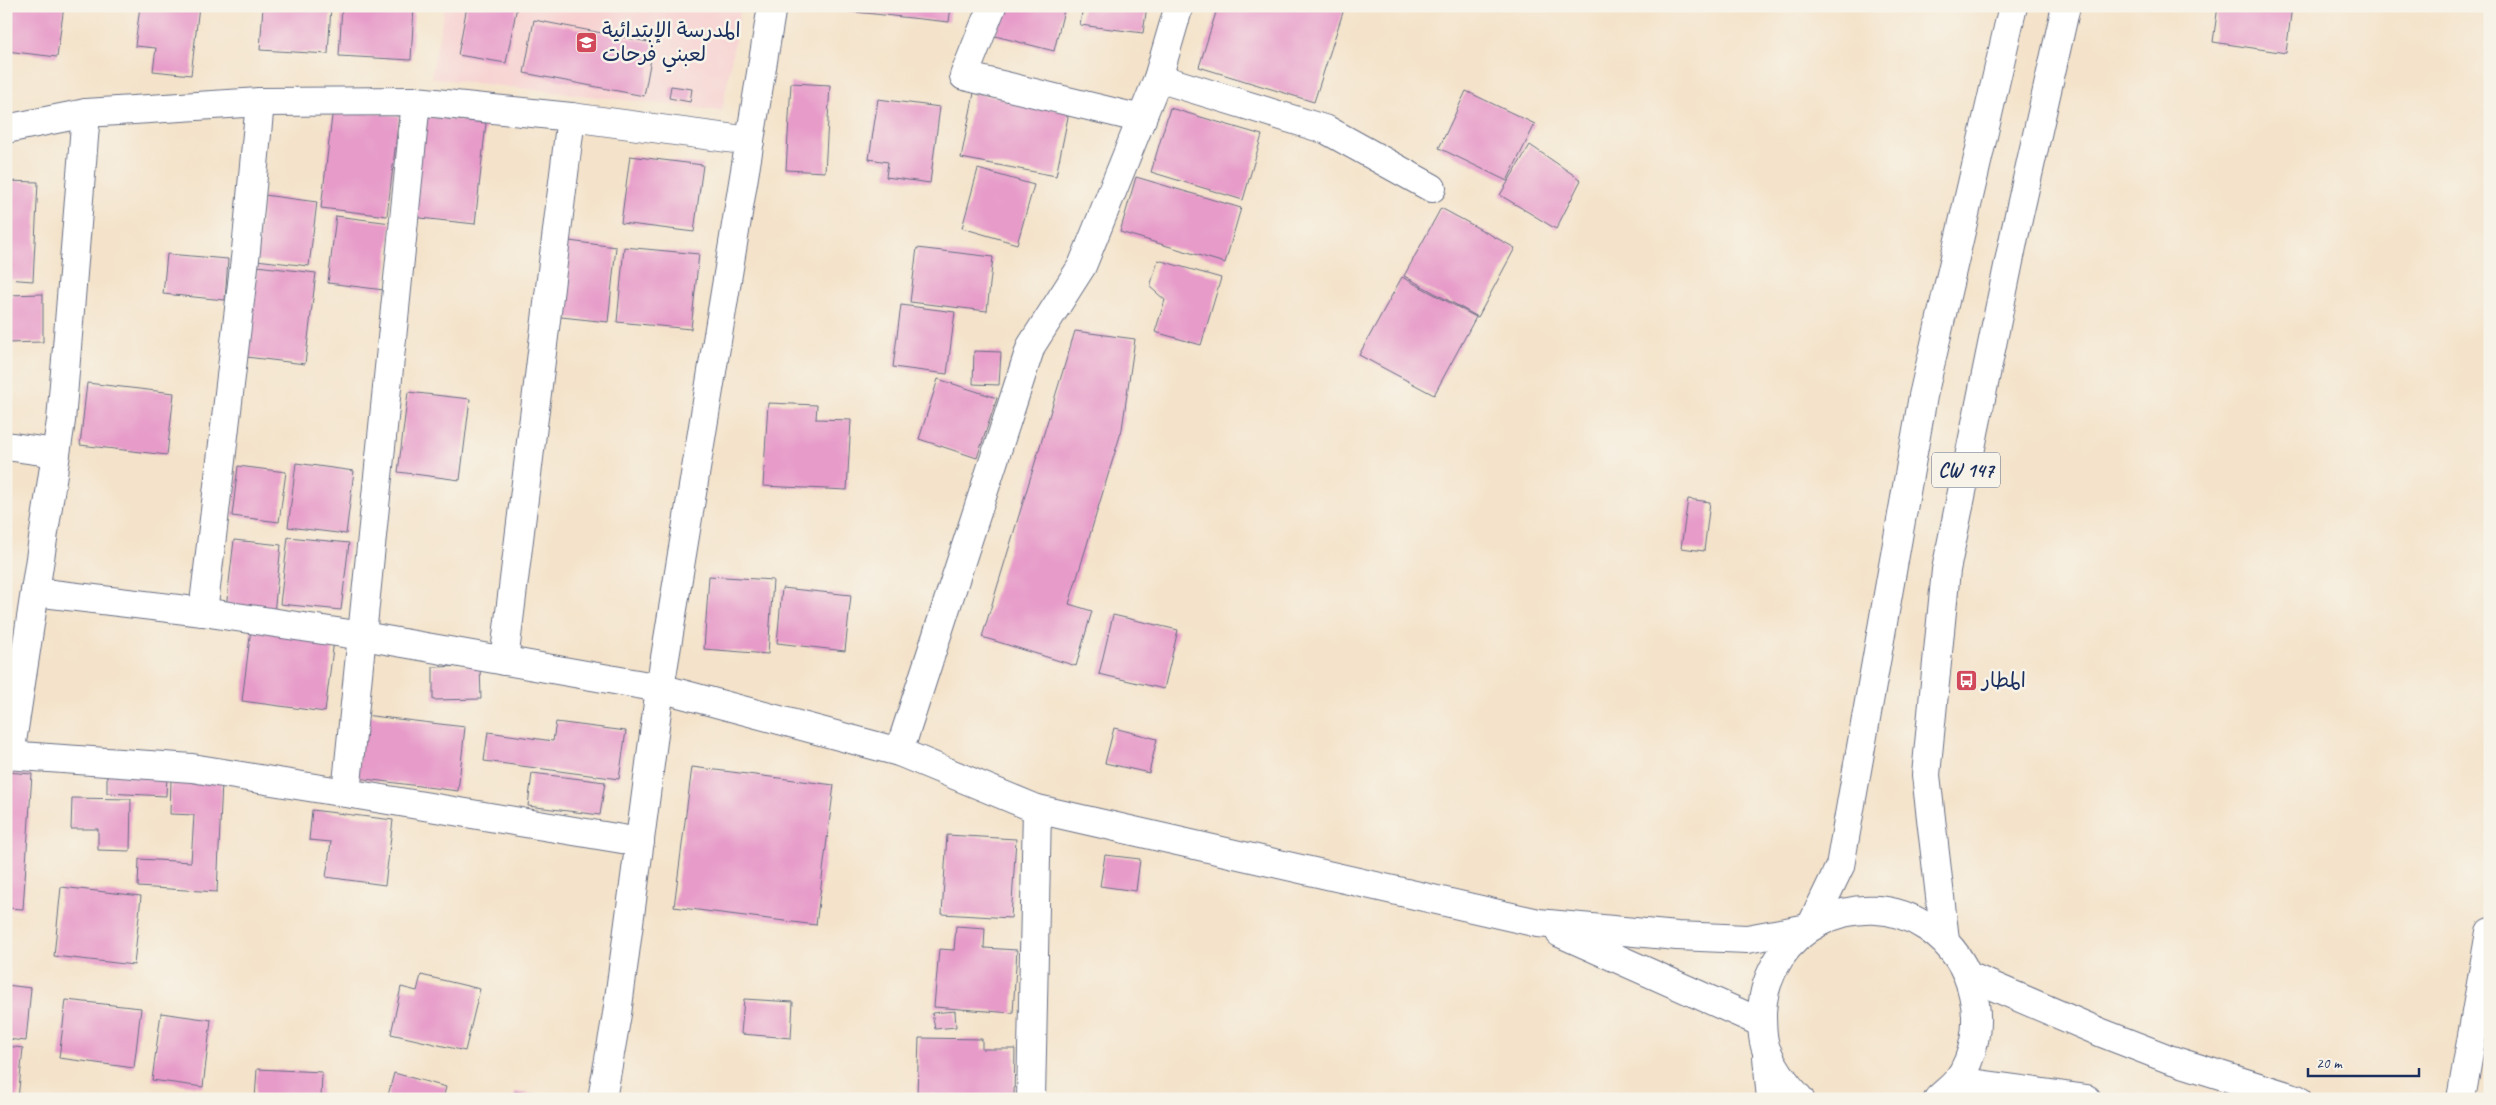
<svg xmlns="http://www.w3.org/2000/svg" width="2496" height="1105" viewBox="0 0 2496 1105" font-family="Caveat,'Playpen Sans Arabic',sans-serif">
<rect width="100%" height="100%" fill="#f7f3e8"/>
<filter id="ink" filterUnits="userSpaceOnUse"><feTurbulence type="fractalNoise" baseFrequency=".02" numOctaves="2"/><feDisplacementMap in="SourceGraphic" scale="10" xChannelSelector="R" yChannelSelector="G"/><feConvolveMatrix kernelMatrix="1 2 1 2 8 2 1 2 1" color-interpolation-filters="sRGB"/></filter>
<filter id="wash" filterUnits="userSpaceOnUse"><feTurbulence type="fractalNoise" baseFrequency=".0096" numOctaves="4" result="noise"/><feDisplacementMap in="SourceGraphic" scale="20" xChannelSelector="R" yChannelSelector="G"/><feGaussianBlur stdDeviation="1.12" result="paint"/><feColorMatrix in="noise" values="0 0 0 0 0 0 0 0 0 0 0 0 0 0 0 0 0 1.4 0 .05"/><feComposite in="paint" operator="in"/></filter>
<g filter="url(#wash)">
<rect width="100%" height="100%" fill="#f4e3ca"/>
<polygon fill="#f7d0d0" points="445,6 741,6 722,111 431,78"/>
<g id="blocks">
<g fill="#e79bc9">
<polygon points="6,6 64,6 57,57 6,51"/>
<polygon points="140,6 199,6 191,75 153,71 156,48 135,46"/>
<polygon points="263,6 331,6 328,54 260,50"/>
<polygon points="342,6 414,6 411,60 339,56"/>
<polygon points="467,6 517,6 506,63 458,55"/>
<polygon points="846,6 951,6 949,22 846,11"/>
<polygon points="1002,6 1065,6 1054,51 995,36"/>
<polygon points="1083,6 1147,6 1143,33 1080,25"/>
<polygon points="1218,6 1345,6 1314,102 1199,67"/>
<polygon points="2218,6 2292,6 2286,53 2213,42"/>
<polygon points="534,20 654,43 644,96 524,73"/>
<polygon points="791,83 830,85 825,172 786,170"/>
<polygon points="671,86 692,89 690,102 669,98"/>
<polygon points="1466,91 1535,124 1507,181 1439,148"/>
<polygon points="974,93 1069,112 1056,176 961,158"/>
<polygon points="878,99 940,107 930,183 886,177 888,162 869,159"/>
<polygon points="333,108 399,116 387,216 321,208"/>
<polygon points="1170,108 1262,135 1243,200 1151,172"/>
<polygon points="422,116 486,123 475,224 411,217"/>
<polygon points="1530,145 1581,180 1556,229 1500,195"/>
<polygon points="630,156 703,165 694,232 621,223"/>
<polygon points="978,169 1034,185 1017,244 962,228"/>
<polygon points="1136,177 1241,208 1225,263 1120,232"/>
<polygon points="6,181 38,182 33,281 6,279"/>
<polygon points="264,195 317,202 309,266 256,260"/>
<polygon points="1441,208 1515,248 1478,317 1404,276"/>
<polygon points="336,216 391,223 384,290 328,283"/>
<polygon points="561,240 616,247 608,322 552,316"/>
<polygon points="624,247 699,254 691,329 617,322"/>
<polygon points="917,248 993,257 987,311 910,302"/>
<polygon points="167,254 228,259 225,300 163,294"/>
<polygon points="1158,260 1221,278 1201,345 1155,332 1165,300 1150,287"/>
<polygon points="257,266 316,273 305,364 246,357"/>
<polygon points="1402,277 1476,317 1434,395 1359,355"/>
<polygon points="43,294 43,342 6,343 6,295"/>
<polygon points="901,305 955,312 947,374 893,367"/>
<polygon points="1075,331 1135,339 1122,429 1069,604 1092,611 1076,666 982,637"/>
<polygon points="974,351 1001,352 999,385 973,384"/>
<polygon points="938,379 997,398 977,458 919,439"/>
<polygon points="87,383 174,393 167,455 80,445"/>
<polygon points="408,392 470,399 460,480 398,472"/>
<polygon points="768,403 817,405 816,419 851,420 847,490 763,486"/>
<polygon points="296,463 354,471 346,534 288,527"/>
<polygon points="238,466 286,472 279,522 232,516"/>
<polygon points="1688,499 1710,502 1704,551 1681,548"/>
<polygon points="288,537 349,543 341,610 280,604"/>
<polygon points="234,540 281,545 274,614 226,608"/>
<polygon points="709,576 773,580 768,654 704,649"/>
<polygon points="782,588 851,595 845,651 777,643"/>
<polygon points="1113,615 1178,630 1164,689 1099,674"/>
<polygon points="251,629 334,640 325,712 242,701"/>
<polygon points="480,666 481,699 433,700 433,667"/>
<polygon points="364,715 465,727 458,791 357,778"/>
<polygon points="556,722 626,731 619,779 484,761 488,732 553,741"/>
<polygon points="1114,728 1157,739 1149,773 1105,763"/>
<polygon points="692,767 834,785 816,925 674,907"/>
<polygon points="6,772 32,774 23,909 6,908"/>
<polygon points="532,773 605,782 600,815 528,806"/>
<polygon points="107,774 167,776 166,796 107,793"/>
<polygon points="171,779 222,782 217,892 138,887 139,859 191,862 194,815 170,814"/>
<polygon points="72,798 131,799 130,851 98,850 98,829 71,829"/>
<polygon points="312,810 393,820 385,885 326,877 331,842 309,840"/>
<polygon points="947,835 1016,839 1011,918 942,914"/>
<polygon points="1105,855 1140,859 1136,891 1100,886"/>
<polygon points="61,887 141,896 134,965 54,956"/>
<polygon points="956,926 985,928 984,948 1017,950 1013,1013 934,1007 939,949 954,950"/>
<polygon points="421,975 480,989 465,1051 391,1034 401,987 417,991"/>
<polygon points="6,985 31,988 26,1041 6,1039"/>
<polygon points="744,999 793,1002 791,1038 741,1034"/>
<polygon points="66,1000 141,1008 134,1068 59,1058"/>
<polygon points="955,1011 956,1027 935,1029 932,1013"/>
<polygon points="161,1013 211,1020 203,1087 152,1080"/>
<polygon points="919,1038 982,1039 982,1049 1015,1049 1014,1099 934,1099 934,1094 917,1094"/>
<polygon points="6,1046 23,1048 18,1099 6,1099"/>
<polygon points="257,1069 322,1072 321,1099 255,1099"/>
<polygon points="394,1073 446,1087 443,1099 387,1099"/>
<polygon points="515,1092 557,1098 557,1099 514,1099"/>
</g>
</g>
</g>
<g filter="url(#ink)">
<use href="#blocks" fill-opacity="0" stroke="#676e84" stroke-width="1"/>
<g fill="none" stroke-linecap="round" stroke-linejoin="round">
<defs>
<g id="minor">
<polyline points="992,6 964,76 1142,119"/>
<polyline points="1158,78 1327,130 1432,188"/>
<polyline points="416,101 346,793 640,842"/>
<polyline points="6,129 86,113 260,102 416,101 571,117 750,141"/>
<polyline points="6,446 56,453"/>
<polyline points="35,592 203,612 363,636 660,688"/>
<polyline points="203,612 246,250 260,102"/>
<polyline points="504,661 571,117"/>
<polyline points="899,752 1031,346 1082,266 1158,78 1179,6"/>
<polyline points="6,755 192,768 346,793"/>
<polyline points="10,755 61,421 86,113"/>
<polyline points="1031,1099 1037,809"/>
</g>
<g id="tertiary">
<polyline points="772,6 660,688 899,752 1037,809 1538,923 1677,936 1747,939 1808,928"/>
<polyline points="1560,933 1762,1023"/>
<polyline points="602,1099 617,1014 660,688"/>
</g>
<g id="secondary">
<polyline points="1969,976 2102,1033 2169,1059 2297,1099"/>
<polyline points="1957,1081 2087,1099"/>
</g>
<g id="trunk">
<polyline points="1811,926 1840,866 1923,396 2013,6"/>
<polyline points="1945,940 1926,775 1946,570 2014,237 2066,6"/>
<polyline points="1767,1057 1771,1099"/>
<path d="M1800 1099C1786 1084 1774 1069 1766 1049 1762 1038 1762 1024 1762 1012 1766 930 1859 881 1928 928 1951 944 1967 966 1973 994 1980 1022 1975 1057 1957 1081 1952 1087 1944 1093 1938 1099"/>
</g>
<polyline id="motorway" points="2461,1099 2490,932"/>
</defs>
<use href="#minor" stroke="#676e84" stroke-width="30"/>
<use href="#tertiary" stroke="#676e84" stroke-width="30"/>
<use href="#secondary" stroke="#676e84" stroke-width="30"/>
<use href="#trunk" stroke="#676e84" stroke-width="30"/>
<use href="#motorway" stroke="#676e84" stroke-width="30"/>
<use href="#minor" stroke="#fff" stroke-width="28"/>
<use href="#tertiary" stroke="#fff" stroke-width="28"/>
<use href="#secondary" stroke="#fff" stroke-width="28"/>
<use href="#trunk" stroke="#fff" stroke-width="28"/>
<use href="#motorway" stroke="#fff" stroke-width="28"/>
</g>
</g>
<defs>
<symbol id="school-square" viewBox="-11 -11 22 22"><rect x="-9" y="-9" width="18" height="18" rx="4" fill="#d1495b" stroke="#f7f3e8"/><path d="M0-5L7-2L0 1L-7-2ZM-4 1L0 2.5L4 1V4Q0 6-4 4Z" fill="#fff"/></symbol>
<symbol id="bus-square" viewBox="-11 -11 22 22"><rect x="-9" y="-9" width="18" height="18" rx="4" fill="#d1495b" stroke="#f7f3e8"/><path d="M-5-6H5V4H4V6H2V4H-2V6H-4V4H-5ZM-3.5-4V0h7V-4ZM-3.5 1.2v1.5H-2V1.2ZM2 1.2v1.5H3.5V1.2Z" fill="#fff"/></symbol>
</defs>
<g fill-rule="evenodd">
<use href="#school-square" x="574" y="30" width="25" height="25"/>
<use href="#bus-square" x="1954" y="668" width="25" height="25"/>
</g>
<g text-anchor="middle" dominant-baseline="central" stroke-width="5" stroke-linejoin="round" paint-order="stroke">
<rect fill="#f7f3e8" stroke="#5d6a87" stroke-width="1" x="1932" y="452.5" width="68" height="35" rx="4"/>
<g font-size="20" font-weight="bold" fill="#1b2f5e">
<text x="1966" y="470">CW 147</text>
</g>
<g font-size="21" fill="#1b2f5e" stroke="#f7f3e8" text-anchor="start">
<text x="602" y="30">المدرسة الإبتدائية<tspan x="602" dy="24">لعبني فرحات</tspan></text>
<text x="1982" y="680">المطار</text>
</g>
</g>
<rect width="2496" height="1105" fill="none" stroke="#f7f3e8" stroke-width="25"/>
<path d="M2308 1068v8h111v-8" fill="none" stroke="#1b2f5e" stroke-width="2.5"/>
<text x="2316" y="1068" font-size="15" fill="#1b2f5e" stroke="#f7f3e8" stroke-width="4" paint-order="stroke">20 m</text>
</svg>
